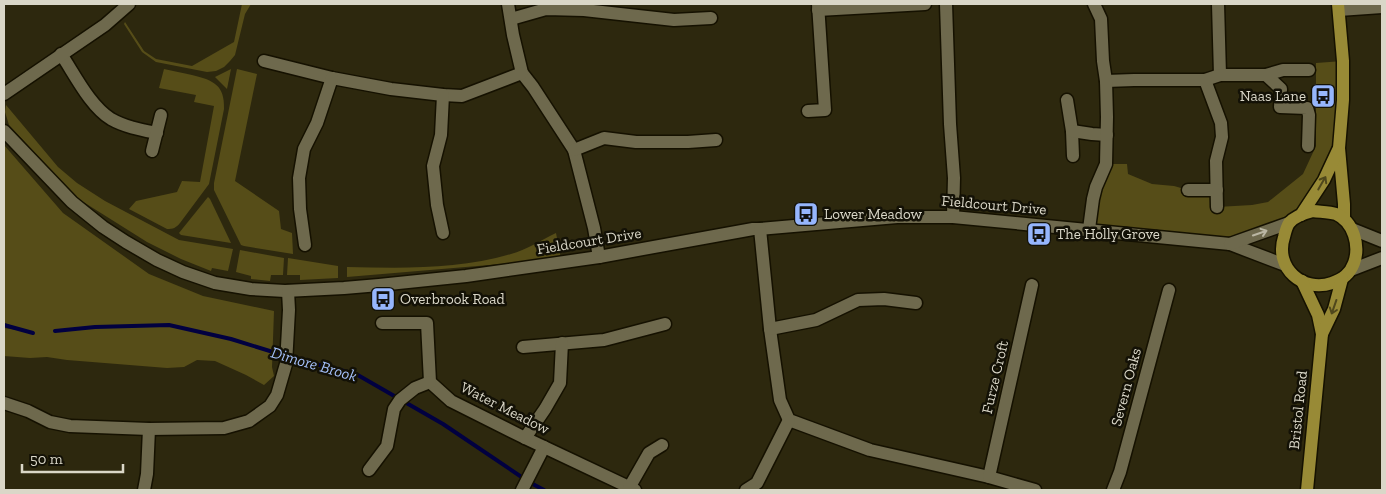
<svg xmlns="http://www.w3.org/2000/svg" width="1386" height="494" viewBox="0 0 1386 494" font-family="'Zilla Slab',serif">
<rect width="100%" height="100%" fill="#2d280e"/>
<g fill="#564d18">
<polygon points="242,4 251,4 245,14 235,55 230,61 224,67 216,71 207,72 156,62 142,52 124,24 125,22 144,51 156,59 192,66 234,42"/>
<polygon points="1343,61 1339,148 1301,215 1230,244 1089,229 1106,164 1127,164 1128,174 1152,184 1174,186 1188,190 1214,190 1217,207 1252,205 1268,202 1303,174 1316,146 1316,63"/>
<path d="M164 69C173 71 183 73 192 75 213 80 225 85 224 109L209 184 180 223C176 228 173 229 167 229L129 209 136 201 177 192 182 181 200 182 214 106 194 102 196 95 159 88Z"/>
<polygon points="231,69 227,89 215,77"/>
<polygon points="237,69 257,74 235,181 279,211 281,229 292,233 293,254 244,246 241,245 214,190 214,183"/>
<polygon points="6,105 58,167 77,183 105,201 179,240 233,249 228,271 212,268 211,271 181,259 147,242 77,198 9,125 5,112"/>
<polygon points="4,145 63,213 149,274 203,296 274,311 272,367 274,376 264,385 246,375 215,361 197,360 184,367 167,368 67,360 47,357 30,358 4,356 4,328 30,332 4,323"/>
<polygon points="208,197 210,199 231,243 181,235 179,233"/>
<path d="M556 233 561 259 347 277V267C401 268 458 270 511 254 526 250 541 240 556 233Z"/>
<polygon points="240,250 284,258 283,275 271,275 270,281 251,279 251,276 236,272"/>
<polygon points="288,258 338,266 338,278 300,280 300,275 287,275"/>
</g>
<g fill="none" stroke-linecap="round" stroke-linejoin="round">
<g stroke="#010040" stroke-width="4">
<polyline points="4,325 33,333"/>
<polyline points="55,331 95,327 169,325 231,339 299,360 356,374 443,424 529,482 544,490"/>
</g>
<defs>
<g id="minor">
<polyline points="508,4 513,35 522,73 533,87 574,150 594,228 599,257"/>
<polyline points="946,4 950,124 954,178 953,217"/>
<polyline points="1218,4 1220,75"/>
<polyline points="818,10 925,4"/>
<polyline points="1339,10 1382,7"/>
<polyline points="511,19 546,9 584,10 674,20 711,18"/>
<path d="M61 54C75 75 90 106 111 119 125 127 142 130 157 133"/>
<polyline points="264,61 332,78 391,89 443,95 462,96 522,73"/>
<polyline points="1266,75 1281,89 1280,107 1307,108 1309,115 1308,146"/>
<polyline points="1205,80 1221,123 1222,137 1216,161 1217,207"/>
<polyline points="1106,81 1134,80 1205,80 1220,75 1266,75 1283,70 1309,70"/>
<polyline points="4,94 105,25 129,4"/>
<polyline points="1067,100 1072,131 1073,156"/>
<polyline points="808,111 825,110 818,4"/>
<polyline points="4,131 72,202 103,227 126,242 157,260 183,272 215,283 251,289 285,291 344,288 379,285 466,276 599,257 753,229 760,229 897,217 953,217 1230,244 1285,265"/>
<polyline points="1072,131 1092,134 1107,135"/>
<polyline points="574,150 604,138 636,142 688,142 716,140"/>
<polyline points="152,151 161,115"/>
<polyline points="1188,190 1217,190"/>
<polyline points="760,229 770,329 780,400 789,420 870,450 989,477 1035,490"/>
<polyline points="1089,229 1093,199 1096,187 1106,164 1107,117 1106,81 1103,61 1101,19 1094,4"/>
<polyline points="1352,229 1382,241"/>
<polyline points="443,233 437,205 433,166 441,135 443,95"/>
<polyline points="1230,244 1289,223"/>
<polyline points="305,245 300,209 299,178 304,149 317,123 332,78"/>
<polyline points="1351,270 1382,258"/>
<polyline points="382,323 427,323 430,382 451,401 525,438 635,490"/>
<polyline points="770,329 816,320 858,300 884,299 916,303"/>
<polyline points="523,347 604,340 665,324"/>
<polyline points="4,403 28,411 50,422 70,426 149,429 224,428 249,421 270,406 277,395 286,364 289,310 288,291"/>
<polyline points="525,438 545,409 560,383 562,343"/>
<polyline points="369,470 387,446 394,409 400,400 415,388 430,382"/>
<polyline points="989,477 1032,285"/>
<polyline points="629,488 649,453 662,445"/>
<polyline points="144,490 147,474 149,429"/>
<polyline points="522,490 544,447"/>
<polyline points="746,490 757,483 789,420"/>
<polyline points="1113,490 1120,472 1169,290"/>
</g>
<g id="major">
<polyline points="1338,4 1343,61 1343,100 1339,148 1344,204 1344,219"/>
<path d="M1313 211C1320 212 1329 212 1336 214 1354 222 1360 246 1354 263 1350 274 1343 279 1332 283 1303 293 1274 268 1284 237 1285 233 1287 226 1289 223 1295 216 1305 213 1313 211Z"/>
<polyline points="1301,215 1324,180 1338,150"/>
<polyline points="1302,281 1318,315 1322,334 1307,490"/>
<polyline points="1322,334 1334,309 1342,279"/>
</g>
</defs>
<use href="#minor" stroke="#151100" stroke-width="15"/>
<use href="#major" stroke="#151100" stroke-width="15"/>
<use href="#minor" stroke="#6e694d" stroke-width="12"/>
<use href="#major" stroke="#988a36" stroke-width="12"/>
</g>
<defs><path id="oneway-shaft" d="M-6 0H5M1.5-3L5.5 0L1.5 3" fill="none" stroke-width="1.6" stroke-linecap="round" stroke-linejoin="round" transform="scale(1.25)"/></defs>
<g stroke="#4f471c">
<use href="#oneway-shaft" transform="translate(1322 183) rotate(-60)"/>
<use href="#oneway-shaft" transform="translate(1334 307) rotate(109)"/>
</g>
<use stroke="#bab6a3" href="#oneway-shaft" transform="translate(1260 233) rotate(-19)"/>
<defs>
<symbol id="bus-square" viewBox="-11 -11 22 22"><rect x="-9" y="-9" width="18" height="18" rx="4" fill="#96b6fd" stroke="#131106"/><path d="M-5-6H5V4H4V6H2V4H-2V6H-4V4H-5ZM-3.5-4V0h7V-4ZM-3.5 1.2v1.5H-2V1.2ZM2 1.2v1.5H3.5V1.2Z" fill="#111"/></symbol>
</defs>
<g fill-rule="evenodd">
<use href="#bus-square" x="1309" y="82" width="28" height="28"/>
<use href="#bus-square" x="792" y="200" width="28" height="28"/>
<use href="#bus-square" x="1025" y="220" width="28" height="28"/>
<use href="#bus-square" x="369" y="285" width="28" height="28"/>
</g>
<g text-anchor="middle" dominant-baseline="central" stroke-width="5" stroke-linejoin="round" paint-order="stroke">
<g font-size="15" fill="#dad7c8" stroke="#131106" text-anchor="start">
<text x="1306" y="96" text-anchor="end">Naas Lane</text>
<text x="824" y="214">Lower Meadow</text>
<text x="1056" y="234">The Holly Grove</text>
<text x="400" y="299">Overbrook Road</text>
</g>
<g font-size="15" fill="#dad7c8" stroke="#131106">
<text transform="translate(994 205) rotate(5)">Fieldcourt Drive</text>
<text transform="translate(589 241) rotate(-9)">Fieldcourt Drive</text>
<text transform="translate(995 377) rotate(-77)">Furze Croft</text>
<text transform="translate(1126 387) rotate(-75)">Severn Oaks</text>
<text transform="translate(505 408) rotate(27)">Water Meadow</text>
<text transform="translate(1298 410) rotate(-84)">Bristol Road</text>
</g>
<g font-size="16" font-style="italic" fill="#a5c1fb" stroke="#131106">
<text transform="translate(314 364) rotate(16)">Dimore Brook</text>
</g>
</g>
<rect width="1386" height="494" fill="none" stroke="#dad7c8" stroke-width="10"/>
<path d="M22 464v8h101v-8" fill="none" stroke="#dad7c8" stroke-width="2.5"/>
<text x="30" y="464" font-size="15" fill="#dad7c8" stroke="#131106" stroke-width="4" paint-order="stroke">50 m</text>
</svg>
